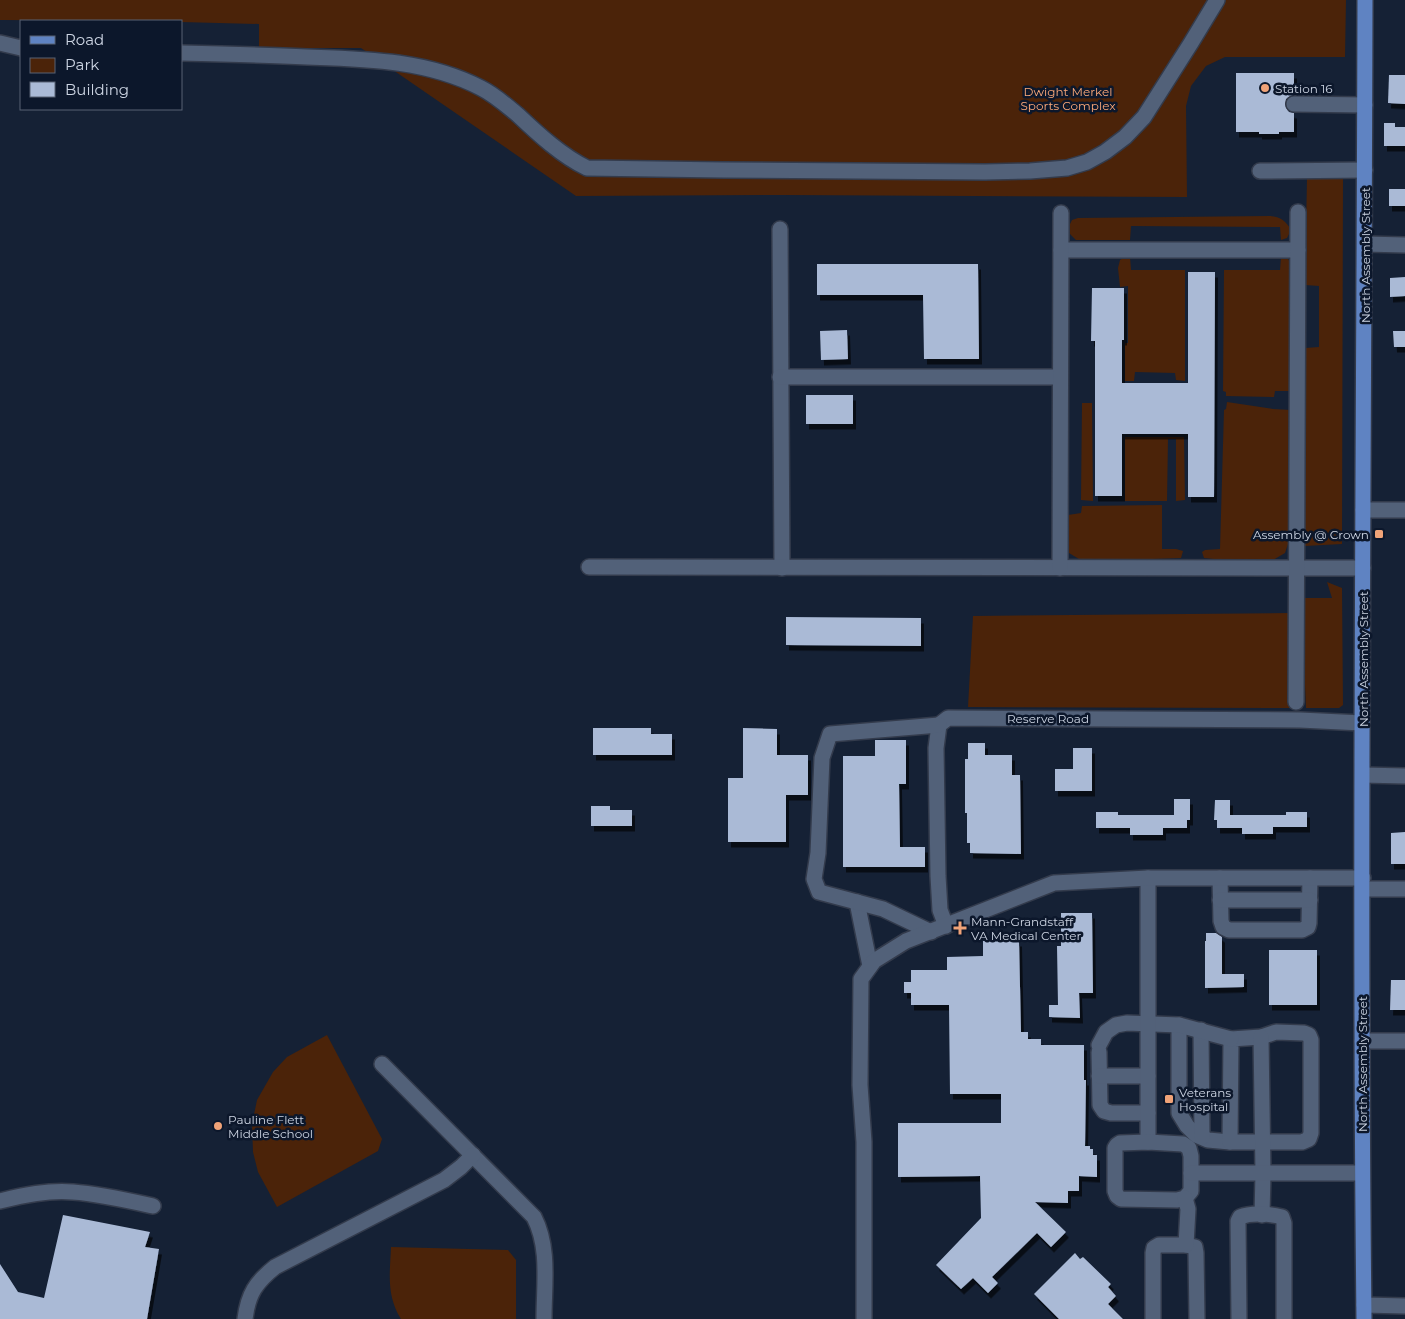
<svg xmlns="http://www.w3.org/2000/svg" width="1405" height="1319" viewBox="0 0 1405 1319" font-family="Montserrat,sans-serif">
<defs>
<filter id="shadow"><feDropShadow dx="3" dy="5.5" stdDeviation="0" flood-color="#0009"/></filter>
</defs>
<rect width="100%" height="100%" fill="#152135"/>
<g fill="#4b2309">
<polygon points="0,0 1346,0 1345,57 1225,57 1206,66 1191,86 1186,106 1187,197 785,195 576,196 361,48 259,48 259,24 181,22 181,21 0,20"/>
<polygon points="1307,178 1343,178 1342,544 1305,546 1304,357 1305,348 1319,347 1319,286 1305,285"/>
<path d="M1270 216C1281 217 1286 221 1291 230L1287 238 1281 240 1280 227 1131 226 1130 240H1076L1070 234 1069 226 1072 220 1078 218Z"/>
<polygon points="1126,256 1130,257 1131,270 1185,270 1185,381 1176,380 1175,373 1135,372 1134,381 1125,381 1125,343 1128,343 1128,286 1120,287 1118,268 1120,260"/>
<polygon points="1281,257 1288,259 1292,266 1290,391 1275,391 1274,397 1226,396 1226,392 1223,391 1224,270 1280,270"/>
<polygon points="1227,402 1273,409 1291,410 1290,538 1285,553 1273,560 1224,560 1204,558 1202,552 1205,550 1220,549 1224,410 1226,409"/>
<polygon points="1082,403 1092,403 1093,501 1081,500"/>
<polygon points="1125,437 1184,437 1185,500 1176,501 1176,439 1168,439 1167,501 1125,501"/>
<polygon points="1162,505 1162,549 1176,549 1183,551 1181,558 1153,559 1079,559 1069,553 1067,536 1068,515 1081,513 1082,506"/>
<polygon points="1327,582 1342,588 1343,705 1339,708 1306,708 1304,662 1303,598 1332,598"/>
<polygon points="1290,613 1290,708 968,707 973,616"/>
<polygon points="327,1035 382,1139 378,1151 277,1207 258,1172 253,1152 252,1124 257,1100 273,1072 287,1057"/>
<path d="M391 1247 508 1250 516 1260V1319H401C386 1295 390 1273 391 1247Z"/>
</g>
<g fill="#aabad6" filter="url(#shadow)">
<polygon points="1236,73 1294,73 1294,95 1290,96 1286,99 1285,104 1286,108 1289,112 1294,113 1294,132 1279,132 1279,134 1259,134 1259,132 1236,132"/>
<polygon points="1389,75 1405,75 1405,104 1388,103"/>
<polygon points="1384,123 1395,123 1395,127 1405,127 1405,146 1384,146"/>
<rect x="1389" y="189" width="16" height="17"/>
<polygon points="817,264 978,264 979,359 924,359 923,295 817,295"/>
<polygon points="1188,272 1215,272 1214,497 1188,497 1188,434 1122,434 1122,496 1095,496 1095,341 1091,341 1092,288 1124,288 1124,340 1122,340 1122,383 1188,383"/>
<polygon points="1405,277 1405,296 1390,297 1390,278"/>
<polygon points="847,330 848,359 821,360 820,331"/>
<polygon points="1393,331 1405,331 1405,347 1394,347"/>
<rect x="806" y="395" width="47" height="29"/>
<polygon points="786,617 921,618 921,646 786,645"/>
<polygon points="593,728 651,728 651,734 672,734 672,755 593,755"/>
<polygon points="743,728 777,729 777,755 808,755 808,795 786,795 786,842 728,842 728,778 743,778"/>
<polygon points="875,740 906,740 906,784 899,784 900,847 925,847 925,867 843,867 843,756 875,756"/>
<polygon points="968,743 985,743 985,755 1012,755 1012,775 1020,775 1021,854 970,853 970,843 967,843 967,813 965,813 965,759 968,759"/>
<polygon points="1073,748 1092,748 1092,791 1055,791 1055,769 1073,769"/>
<polygon points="1174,799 1190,799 1190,820 1187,820 1187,828 1163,828 1163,835 1130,835 1130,828 1096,828 1096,812 1118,812 1118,815 1174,815"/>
<polygon points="1215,800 1230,800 1230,815 1286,815 1286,812 1307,812 1307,827 1273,827 1273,834 1242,834 1242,828 1217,828 1217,820 1214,820"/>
<polygon points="591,806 610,806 610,810 632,810 632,826 591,826"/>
<polygon points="1405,832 1405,864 1391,864 1391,833"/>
<polygon points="1061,913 1092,913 1093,993 1079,993 1080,1018 1049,1017 1049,1005 1058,1005 1057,946 1061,946"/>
<polygon points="1206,933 1216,933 1222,937 1222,974 1244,974 1244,987 1205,988 1205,941 1206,941"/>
<polygon points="983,941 1019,941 1021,1032 1028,1032 1028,1039 1041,1039 1041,1045 1084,1045 1084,1080 1086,1080 1085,1146 1090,1146 1090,1149 1093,1149 1093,1155 1097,1155 1097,1177 1079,1176 1079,1191 1068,1191 1068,1203 1035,1202 1066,1232 1051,1247 1037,1233 992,1277 998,1283 988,1293 973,1278 961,1289 936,1265 981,1218 980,1176 898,1177 898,1123 1001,1123 1001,1094 950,1094 949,1005 911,1005 911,993 904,993 904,982 911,982 911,970 947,970 947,957 983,956"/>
<rect x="1269" y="950" width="48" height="55"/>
<polygon points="1391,980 1405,980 1405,1010 1390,1010"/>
<polygon points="63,1215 150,1232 145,1247 159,1249 147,1319 0,1319 0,1264 18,1292 44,1298"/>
<polygon points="1075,1253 1080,1259 1083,1257 1111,1284 1108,1287 1116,1296 1108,1304 1123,1319 1059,1319 1034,1294"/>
</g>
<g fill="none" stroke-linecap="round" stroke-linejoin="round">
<defs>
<g id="minor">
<polyline points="0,43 21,48"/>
<path d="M181 53C223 54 265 55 307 57 366 59 427 60 481 88 495 95 506 105 518 115 538 134 562 156 587 168L723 170 985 172 1030 171 1067 168 1087 162 1105 152 1125 137 1144 117 1191 43 1217 0"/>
<polyline points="1294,104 1365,105"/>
<polyline points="1260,171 1365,170"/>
<polyline points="780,229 782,568"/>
<polyline points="1365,244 1405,245"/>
<polyline points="1061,250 1298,250"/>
<polyline points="780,377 1060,377"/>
<polyline points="1363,510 1405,510"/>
<polyline points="589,567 1363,568"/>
<polyline points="1060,568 1061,213"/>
<polyline points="1296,702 1298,212"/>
<polyline points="1363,775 1405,776"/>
<polyline points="1220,878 1221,921 1223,927 1229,930 1302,930 1308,927 1309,923 1310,878"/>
<polyline points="1363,889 1405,889"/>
<polyline points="1220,900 1310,900"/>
<polyline points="857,902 870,966"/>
<polyline points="946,926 940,910 938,876 936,748 939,725 948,718 1300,720 1362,723"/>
<polyline points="931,932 883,909 819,892 814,879 818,853 822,758 830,734 939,725"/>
<polyline points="1179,1025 1179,1113 1187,1126 1196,1135 1208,1140 1230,1142"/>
<polyline points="1201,1030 1202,1137"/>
<polygon points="1276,1032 1304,1033 1309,1035 1311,1040 1311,1133 1309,1139 1302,1142 1230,1142 1231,1039 1261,1037"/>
<polyline points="1261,1037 1263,1174 1262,1215"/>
<polyline points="1362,1041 1405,1041"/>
<polyline points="1099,1045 1106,1032 1116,1025 1127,1023 1179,1025 1231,1039"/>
<polyline points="1099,1052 1100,1105 1104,1111 1111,1113 1148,1113"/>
<path d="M382 1064 534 1217C550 1248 544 1285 544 1319"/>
<polyline points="1099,1076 1148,1076"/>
<polyline points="1148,1142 1148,878"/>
<polygon points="1148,1142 1183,1144 1189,1148 1191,1156 1191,1191 1185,1198 1177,1200 1121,1199 1117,1196 1115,1191 1115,1148 1117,1145 1120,1143"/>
<polyline points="1191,1173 1362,1173"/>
<path d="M0 1201C24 1195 48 1190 73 1192 100 1194 126 1200 153 1206"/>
<polyline points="1186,1245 1195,1247 1196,1253 1197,1319"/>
<polyline points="1364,1305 1405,1306"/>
<path d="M245 1319C248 1294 256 1282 275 1267L444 1180 461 1167 473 1155"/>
<polyline points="864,1319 864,1142 860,1085 861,979 874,961 906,941 1054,883 1148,878 1363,878"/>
<polyline points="1153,1319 1153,1253 1154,1248 1159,1245 1186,1245 1188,1209 1185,1198"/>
<path d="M1239 1319 1238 1221 1240 1217C1252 1212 1270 1214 1282 1217L1284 1223V1319"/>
</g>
<path id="major" d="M1364 1319C1359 879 1364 440 1365 0"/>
</defs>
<use href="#minor" stroke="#333b4c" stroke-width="18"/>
<use href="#major" stroke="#333b4c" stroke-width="18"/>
<use href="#minor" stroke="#526179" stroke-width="15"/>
<use href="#major" stroke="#5f83c2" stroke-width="15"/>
</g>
<g fill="#f0a378" stroke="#0c172b" stroke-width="2">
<circle cx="1265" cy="88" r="5"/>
<rect x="1374" y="529" width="10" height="10" rx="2.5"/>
<path d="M957.5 920.5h5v5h5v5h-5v5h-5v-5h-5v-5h5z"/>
<rect x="1164" y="1094" width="10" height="10" rx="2.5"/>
<circle cx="218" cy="1126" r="5"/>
</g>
<g text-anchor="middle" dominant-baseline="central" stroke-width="5" stroke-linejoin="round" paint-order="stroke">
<g font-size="12" fill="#cdd5e3" stroke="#0c172b" text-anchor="start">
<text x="1275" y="88">Station 16</text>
<text x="1369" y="534" text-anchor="end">Assembly @ Crown</text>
<text x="971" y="921">Mann-Grandstaff<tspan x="971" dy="14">VA Medical Center</tspan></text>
<text x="1179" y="1092">Veterans<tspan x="1179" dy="14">Hospital</tspan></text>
<text x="228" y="1119">Pauline Flett<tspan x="228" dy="14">Middle School</tspan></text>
</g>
<g font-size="12" fill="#feaa7a" stroke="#0c172b">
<text x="1068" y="91">Dwight Merkel<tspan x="1068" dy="14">Sports Complex</tspan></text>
</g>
<g font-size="12" fill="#cdd5e3" stroke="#0c172b">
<text transform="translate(1365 255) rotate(-90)">North Assembly Street</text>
<text transform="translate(1363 659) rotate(-90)">North Assembly Street</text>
<text x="1048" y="718">Reserve Road</text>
<text transform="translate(1362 1064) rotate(-90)">North Assembly Street</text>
</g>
</g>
<rect x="20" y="20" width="162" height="90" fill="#0c172b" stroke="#596375"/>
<rect x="30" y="36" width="25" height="8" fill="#5f83c2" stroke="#596375"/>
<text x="65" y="45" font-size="15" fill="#cdd5e3">Road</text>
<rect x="30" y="58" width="25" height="15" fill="#4b2309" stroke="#596375"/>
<text x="65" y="70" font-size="15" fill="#cdd5e3">Park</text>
<rect x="30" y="82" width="25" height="15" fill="#aabad6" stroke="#596375"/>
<text x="65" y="95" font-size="15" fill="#cdd5e3">Building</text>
</svg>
